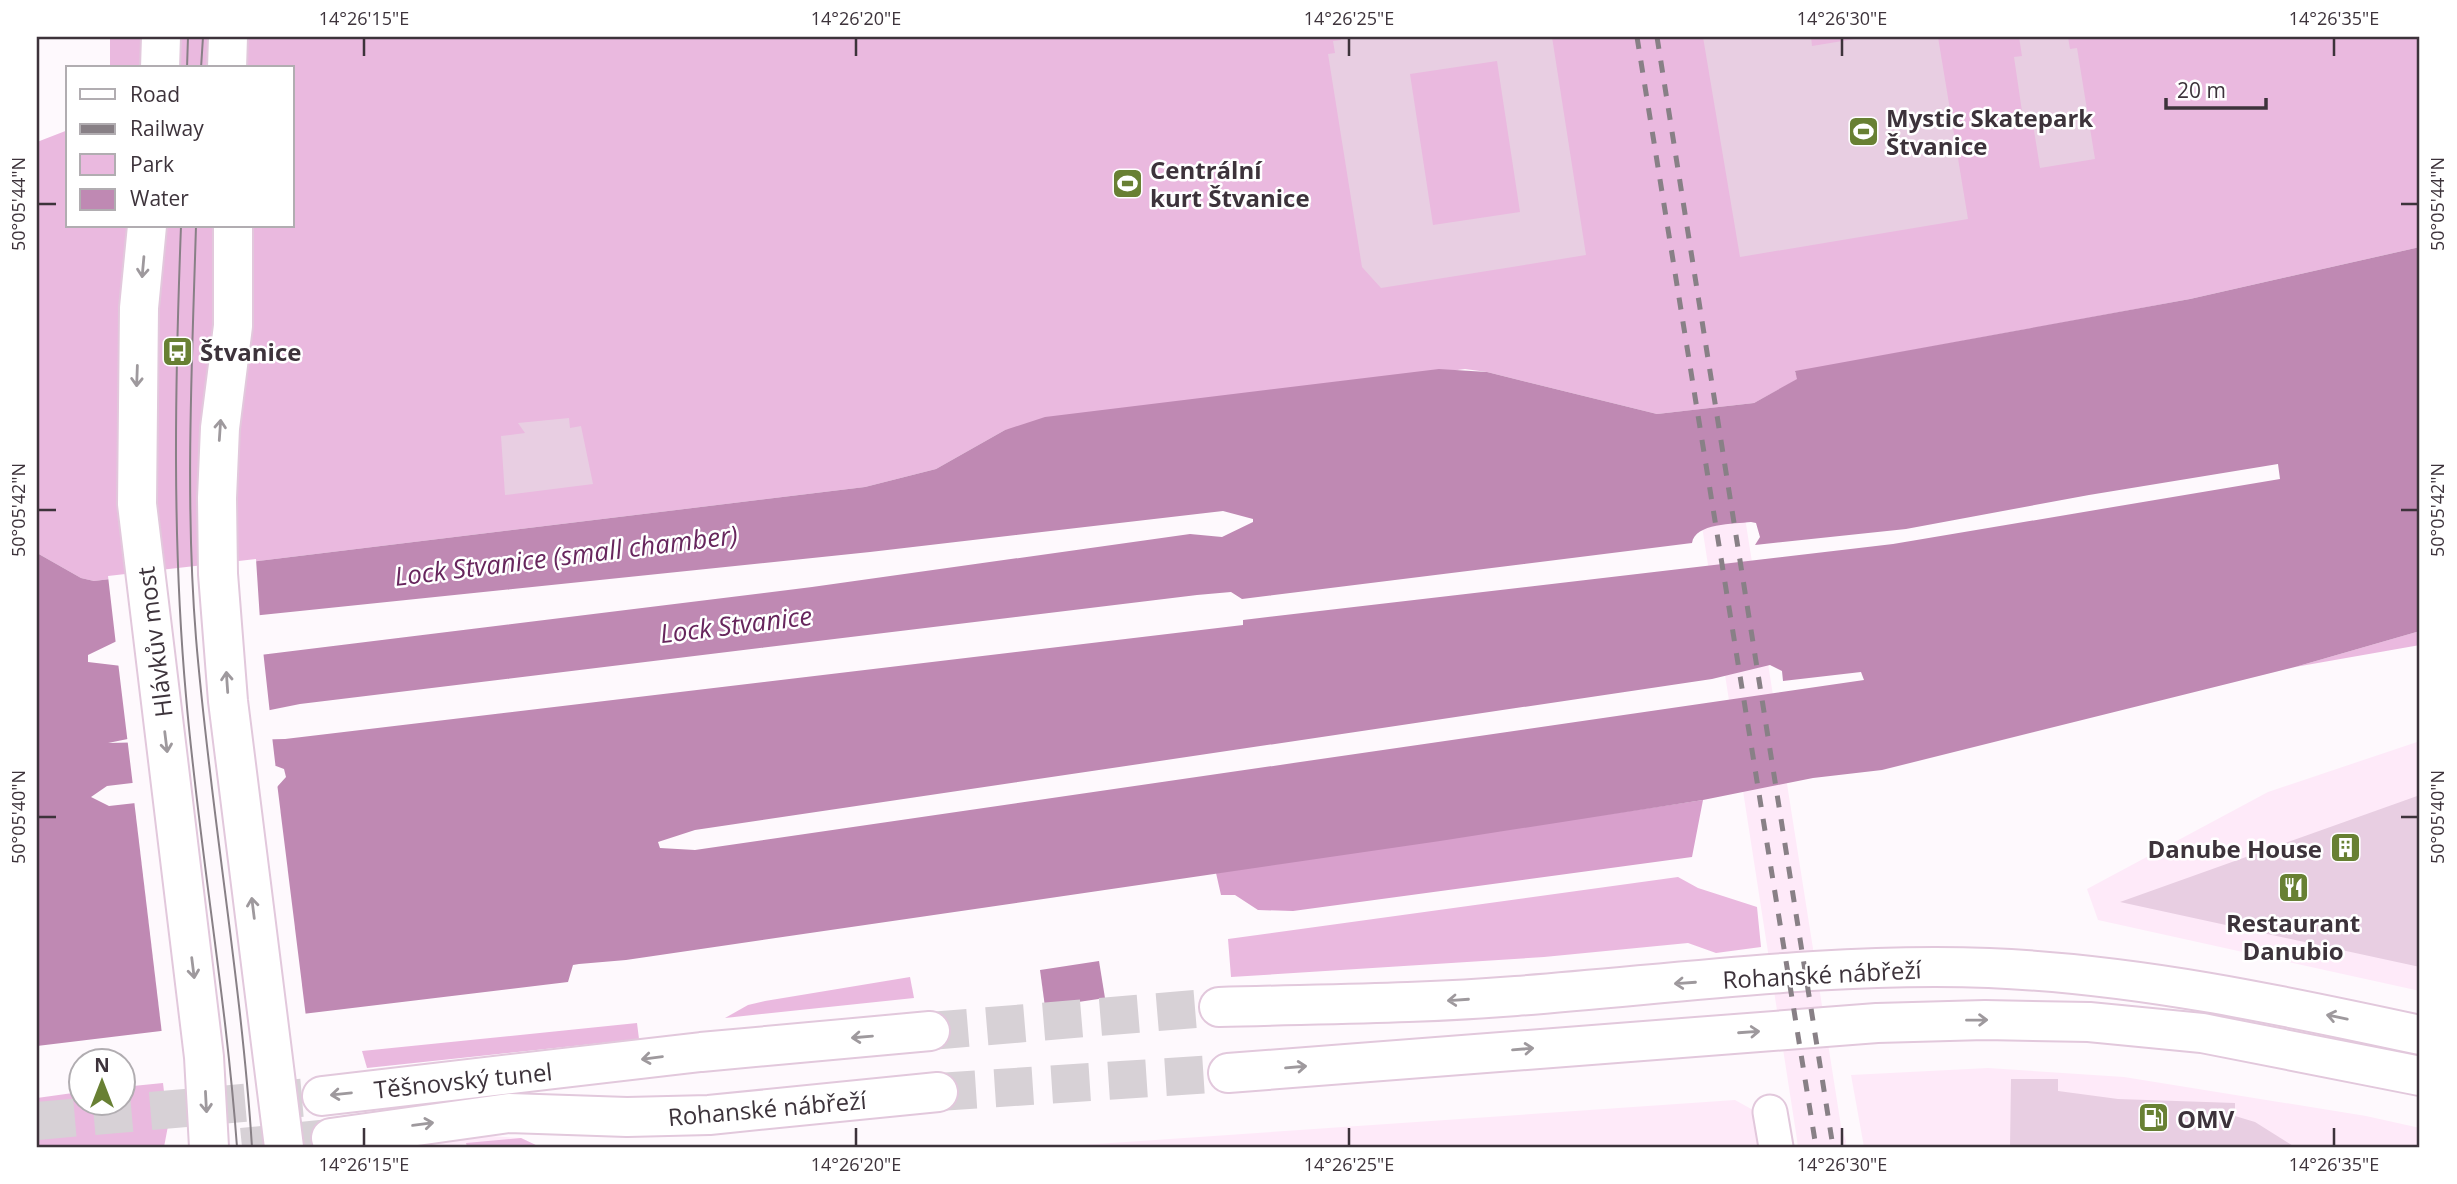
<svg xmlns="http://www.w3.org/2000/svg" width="2457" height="1184" viewBox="0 0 2457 1184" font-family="'Open Sans',sans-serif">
<rect width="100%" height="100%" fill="#fef9fd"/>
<g fill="#feeaf9">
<polygon points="1725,391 1841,1126 1846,1141 1845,1147 1798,1147 1796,1133 1682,397"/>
<polygon points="2420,741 2420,991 2098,920 2087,889 2268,792"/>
<polygon points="1988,1068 2124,1077 2366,1116 2420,1128 2420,1147 1864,1147 1851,1075"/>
<polygon points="1735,1100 1787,1129 1790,1147 1053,1147"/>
<polygon points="473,1135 521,1138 540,1147 369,1147"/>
</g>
<g fill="#eab9df">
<polygon points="110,37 2420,37 2420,247 2190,299 1795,372 1798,379 1754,403 1657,414 1487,372 1465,369 1005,430 936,469 865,487 94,581 81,578 37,553 37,142 68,130 68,226 292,226 292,68 110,68"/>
<polygon points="2420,631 2420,645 2295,667"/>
<polygon points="1678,877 1698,888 1757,907 1761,947 1716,953 1688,943 1544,957 1231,977 1228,939"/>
<polygon points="910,977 914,998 725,1018 748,1005 765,1001"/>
<polygon points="637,1023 639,1039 367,1068 362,1051"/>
<polygon points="163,1083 168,1126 164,1147 37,1147 37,1098 80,1092 80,1104 122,1104 123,1087"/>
<polygon points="521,1138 540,1147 467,1147 466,1143"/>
</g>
<polygon fill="#d8a0cc" points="1703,800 1692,857 1293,911 1258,910 1235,895 1221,895 1216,873"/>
<g fill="#bf89b3" fill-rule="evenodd">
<path d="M2420 247V631L2295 667 1882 770 1813 778 1703 800 1440 841 626 960 579 964 573 965 568 982 37 1046V553L81 578 94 581 865 487 936 469 1005 430 1045 417 1439 369 1487 372 1657 414 1754 403 1797 379 1795 371 2190 299ZM2278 464 2280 479 1893 544 1243 620V625L285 739 108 743 300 704 1197 595 1231 592 1242 599 1692 543C1695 523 1734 524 1751 522L1756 523 1760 537 1755 545 1906 529 2089 495ZM1223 511 1253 519V522L1222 537 1190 534 812 587 147 669 88 662V655L146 627 870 552ZM1770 665 1782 671 1783 681 1861 672 1864 680 695 850 660 848 658 842 695 830 1712 679ZM276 766 284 769 286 777 277 787 109 806 91 797 107 786Z"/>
<polygon points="1099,961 1105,998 1045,1007 1040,970"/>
</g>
<g fill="#fef9fd">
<polygon points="256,559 260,620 147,630 116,645 108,576"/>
<polygon points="263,650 270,714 143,739 272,736 276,770 133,786 118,662 147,665"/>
<polygon points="277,783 306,1017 162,1034 134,800"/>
</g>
<g fill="#e8cee2" fill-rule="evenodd">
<path d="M1341 37H1552L1586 255 1381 288 1362 267 1328 54 1335 53 1333 41 1341 40ZM1497 61 1520 212 1433 225 1410 74Z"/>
<polygon points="1703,37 1811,37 1812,46 1867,37 1938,37 1968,219 1740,257"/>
<polygon points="2019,37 2068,37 2070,49 2077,48 2095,159 2040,168 2033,124 2024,125 2014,57 2022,56"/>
<polygon points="569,418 570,428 581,426 593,484 505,495 501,436 525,433 518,423"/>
<polygon points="2420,795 2420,967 2120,902"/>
<polygon points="2011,1079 2058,1079 2058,1091 2118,1099 2235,1103 2235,1116 2255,1122 2295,1147 2010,1147"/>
</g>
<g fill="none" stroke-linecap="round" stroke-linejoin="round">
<g stroke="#d7d1d6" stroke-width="38" stroke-dasharray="38 19" stroke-linecap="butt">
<polyline points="930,1031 1219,1007"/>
<polyline points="938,1092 1228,1073"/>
<polyline points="37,1121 322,1096"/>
<polyline points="242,1147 331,1138"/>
</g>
<defs>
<polyline id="minor" points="1770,1112 1776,1147"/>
<g id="secondary">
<polyline points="160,68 161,37"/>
<polyline points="227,68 228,37"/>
<polyline points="147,226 139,308 137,504 204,1057 209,1147"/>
<polyline points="233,226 233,326 220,428 217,498 218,574 228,701 284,1147"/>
<path d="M1219 1007C1318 1004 1417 1004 1516 996 1673 984 1832 962 1989 968 2135 974 2277 1004 2420 1035"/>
<polyline points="1228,1073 1877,1023 1985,1020 2089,1022 2202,1033 2420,1076"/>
<polyline points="322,1096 701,1052 930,1031"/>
<polyline points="331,1138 509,1113 627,1117 709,1115 938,1092"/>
</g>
</defs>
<use href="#minor" stroke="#e2c8dc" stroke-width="37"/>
<use href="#secondary" stroke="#e2c8dc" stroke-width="42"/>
<use href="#minor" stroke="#fff" stroke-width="33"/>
<use href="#secondary" stroke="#fff" stroke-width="38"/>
<g stroke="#888086" stroke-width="2">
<polyline points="187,68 188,37"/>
<polyline points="201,68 203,37"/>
<path d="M181 226C175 383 172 539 186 696 199 847 226 996 237 1147"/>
<path d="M196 226C192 363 185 501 196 638 210 808 241 977 252 1147"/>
</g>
<g stroke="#888086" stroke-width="5" stroke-dasharray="12 12" stroke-linecap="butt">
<polyline points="1637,37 1816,1147"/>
<polyline points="1657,37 1833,1147"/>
</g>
</g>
<defs><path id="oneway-shaft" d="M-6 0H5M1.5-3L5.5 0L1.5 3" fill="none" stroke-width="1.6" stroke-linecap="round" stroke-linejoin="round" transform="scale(1.75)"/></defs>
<g stroke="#9e999d">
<use href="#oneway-shaft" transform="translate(143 267) rotate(95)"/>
<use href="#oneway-shaft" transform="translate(137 376) rotate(92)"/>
<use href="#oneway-shaft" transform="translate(220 430) rotate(-86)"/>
<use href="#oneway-shaft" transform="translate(227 682) rotate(-94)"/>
<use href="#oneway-shaft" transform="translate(166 742) rotate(83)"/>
<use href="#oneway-shaft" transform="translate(253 908) rotate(-97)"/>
<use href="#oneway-shaft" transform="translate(193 968) rotate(83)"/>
<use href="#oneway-shaft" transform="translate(1685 983) rotate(176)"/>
<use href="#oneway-shaft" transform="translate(1458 1000) rotate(176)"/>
<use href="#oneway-shaft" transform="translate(2337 1017) rotate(-168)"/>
<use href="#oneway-shaft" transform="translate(1977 1020) rotate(-1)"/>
<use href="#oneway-shaft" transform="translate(1749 1032) rotate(-4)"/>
<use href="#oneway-shaft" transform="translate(862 1037) rotate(175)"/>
<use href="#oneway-shaft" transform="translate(1523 1049) rotate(-5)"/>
<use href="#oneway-shaft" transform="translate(652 1058) rotate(173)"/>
<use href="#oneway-shaft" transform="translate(1296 1067) rotate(-5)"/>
<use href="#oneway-shaft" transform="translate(341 1094) rotate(174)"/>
<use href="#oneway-shaft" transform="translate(206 1102) rotate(87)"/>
<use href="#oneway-shaft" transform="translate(423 1124) rotate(-8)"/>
</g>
<path fill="none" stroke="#3d333b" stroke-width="2.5" d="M364 38V56M856 38V56M1349 38V56M1842 38V56M2334 38V56M38 204H56M2401 204H2418M38 510H56M2401 510H2418M38 817H56M2401 817H2418M364 1128V1146M856 1128V1146M1349 1128V1146M1842 1128V1146M2334 1128V1146"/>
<defs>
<symbol id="stadium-square" viewBox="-11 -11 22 22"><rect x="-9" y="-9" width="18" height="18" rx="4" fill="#688033" stroke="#fff"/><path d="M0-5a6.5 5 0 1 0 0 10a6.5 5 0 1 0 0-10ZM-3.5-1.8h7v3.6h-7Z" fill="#fff"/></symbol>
<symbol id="bus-square" viewBox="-11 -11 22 22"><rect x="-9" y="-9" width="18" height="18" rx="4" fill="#688033" stroke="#fff"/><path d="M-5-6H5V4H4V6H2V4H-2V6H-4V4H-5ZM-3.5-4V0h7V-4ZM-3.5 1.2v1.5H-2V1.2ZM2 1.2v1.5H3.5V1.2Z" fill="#fff"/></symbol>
<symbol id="building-square" viewBox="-11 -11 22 22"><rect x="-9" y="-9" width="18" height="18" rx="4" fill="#688033" stroke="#fff"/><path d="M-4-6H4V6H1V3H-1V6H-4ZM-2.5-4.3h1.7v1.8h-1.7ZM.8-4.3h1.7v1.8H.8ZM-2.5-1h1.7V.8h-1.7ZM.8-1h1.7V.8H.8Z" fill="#fff"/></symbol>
<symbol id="restaurant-square" viewBox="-11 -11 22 22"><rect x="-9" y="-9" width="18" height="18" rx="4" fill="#688033" stroke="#fff"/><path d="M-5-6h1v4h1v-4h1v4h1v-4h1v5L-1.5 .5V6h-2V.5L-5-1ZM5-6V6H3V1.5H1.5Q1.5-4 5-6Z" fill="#fff"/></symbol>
<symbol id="fuel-square" viewBox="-11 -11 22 22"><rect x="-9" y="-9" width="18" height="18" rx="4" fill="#688033" stroke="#fff"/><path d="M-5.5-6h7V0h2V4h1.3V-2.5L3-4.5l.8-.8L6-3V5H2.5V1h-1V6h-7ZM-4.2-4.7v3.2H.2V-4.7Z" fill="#fff"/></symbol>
</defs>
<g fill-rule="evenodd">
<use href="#stadium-square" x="1846" y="114" width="35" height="35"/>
<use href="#stadium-square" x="1110" y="166" width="35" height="35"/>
<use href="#bus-square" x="160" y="334" width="35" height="35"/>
<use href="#building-square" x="2328" y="830" width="35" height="35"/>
<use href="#restaurant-square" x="2276" y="870" width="35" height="35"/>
<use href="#fuel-square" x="2136" y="1100" width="35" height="35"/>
</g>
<g text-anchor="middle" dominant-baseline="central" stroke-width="5" stroke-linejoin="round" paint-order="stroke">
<g font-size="24" font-weight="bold" fill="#3d333b" stroke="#fff" text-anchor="start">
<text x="1886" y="117">Mystic Skatepark<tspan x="1886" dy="28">Štvanice</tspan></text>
<text x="1150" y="169">Centrální<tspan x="1150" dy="28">kurt Štvanice</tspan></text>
<text x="200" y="351">Štvanice</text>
<text x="2322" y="848" text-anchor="end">Danube House</text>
<text x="2293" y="922" text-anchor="middle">Restaurant<tspan x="2293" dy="28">Danubio</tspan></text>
<text x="2177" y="1118">OMV</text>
</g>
<g font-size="24" fill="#3d333b" stroke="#fff">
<text transform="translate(154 642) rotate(-97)">Hlávkův most</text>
<text transform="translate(1822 974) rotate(-3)">Rohanské nábřeží</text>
<text transform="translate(463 1080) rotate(-6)">Těšnovský tunel</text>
<text transform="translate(767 1108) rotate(-5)">Rohanské nábřeží</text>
</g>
<g font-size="26" font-style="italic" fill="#67265d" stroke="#fff">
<text transform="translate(566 555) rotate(-7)">Lock Stvanice (small chamber)</text>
<text transform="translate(736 624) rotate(-7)">Lock Stvanice</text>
</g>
</g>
<rect width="2457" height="1184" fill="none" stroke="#ffffff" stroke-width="77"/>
<rect x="66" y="66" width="228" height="161" fill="#ffffff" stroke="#b1adb1" stroke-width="2"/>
<rect x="80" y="89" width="35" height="10" fill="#ffffff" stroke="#b1adb1" stroke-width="2"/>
<text x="130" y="102" font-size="21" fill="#3d333b">Road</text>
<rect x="80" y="124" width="35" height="10" fill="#888086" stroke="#b1adb1" stroke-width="2"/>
<text x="130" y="136" font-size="21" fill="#3d333b">Railway</text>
<rect x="80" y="154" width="35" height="21" fill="#eab9df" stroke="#b1adb1" stroke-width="2"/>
<text x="130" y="172" font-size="21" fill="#3d333b">Park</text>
<rect x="80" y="189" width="35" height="21" fill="#bf89b3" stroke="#b1adb1" stroke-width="2"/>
<text x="130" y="206" font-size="21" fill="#3d333b">Water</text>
<g transform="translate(102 1082)"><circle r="33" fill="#ffffff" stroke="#b1adb1" stroke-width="2"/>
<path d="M0-5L12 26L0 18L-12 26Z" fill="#688033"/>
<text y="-10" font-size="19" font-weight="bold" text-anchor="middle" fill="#3d333b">N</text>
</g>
<path d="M2166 98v10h100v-10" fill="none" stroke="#3d333b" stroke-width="3.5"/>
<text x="2177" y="98" font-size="21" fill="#3d333b" stroke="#ffffff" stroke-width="5" paint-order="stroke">20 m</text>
<rect x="38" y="38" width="2380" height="1108" fill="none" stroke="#3d333b" stroke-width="2.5"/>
<g font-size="18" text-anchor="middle" fill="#3d333b">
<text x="364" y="25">14°26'15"E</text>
<text x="856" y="25">14°26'20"E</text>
<text x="1349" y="25">14°26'25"E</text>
<text x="1842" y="25">14°26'30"E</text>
<text x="2334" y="25">14°26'35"E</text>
<text transform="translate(19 204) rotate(-90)" y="6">50°05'44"N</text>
<text transform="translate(2438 204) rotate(-90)" y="6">50°05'44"N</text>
<text transform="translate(19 510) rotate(-90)" y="6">50°05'42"N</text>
<text transform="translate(2438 510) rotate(-90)" y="6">50°05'42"N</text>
<text transform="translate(19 817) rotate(-90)" y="6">50°05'40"N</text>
<text transform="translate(2438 817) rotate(-90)" y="6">50°05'40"N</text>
<text x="364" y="1171">14°26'15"E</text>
<text x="856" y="1171">14°26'20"E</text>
<text x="1349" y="1171">14°26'25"E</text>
<text x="1842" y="1171">14°26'30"E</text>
<text x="2334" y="1171">14°26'35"E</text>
</g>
</svg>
